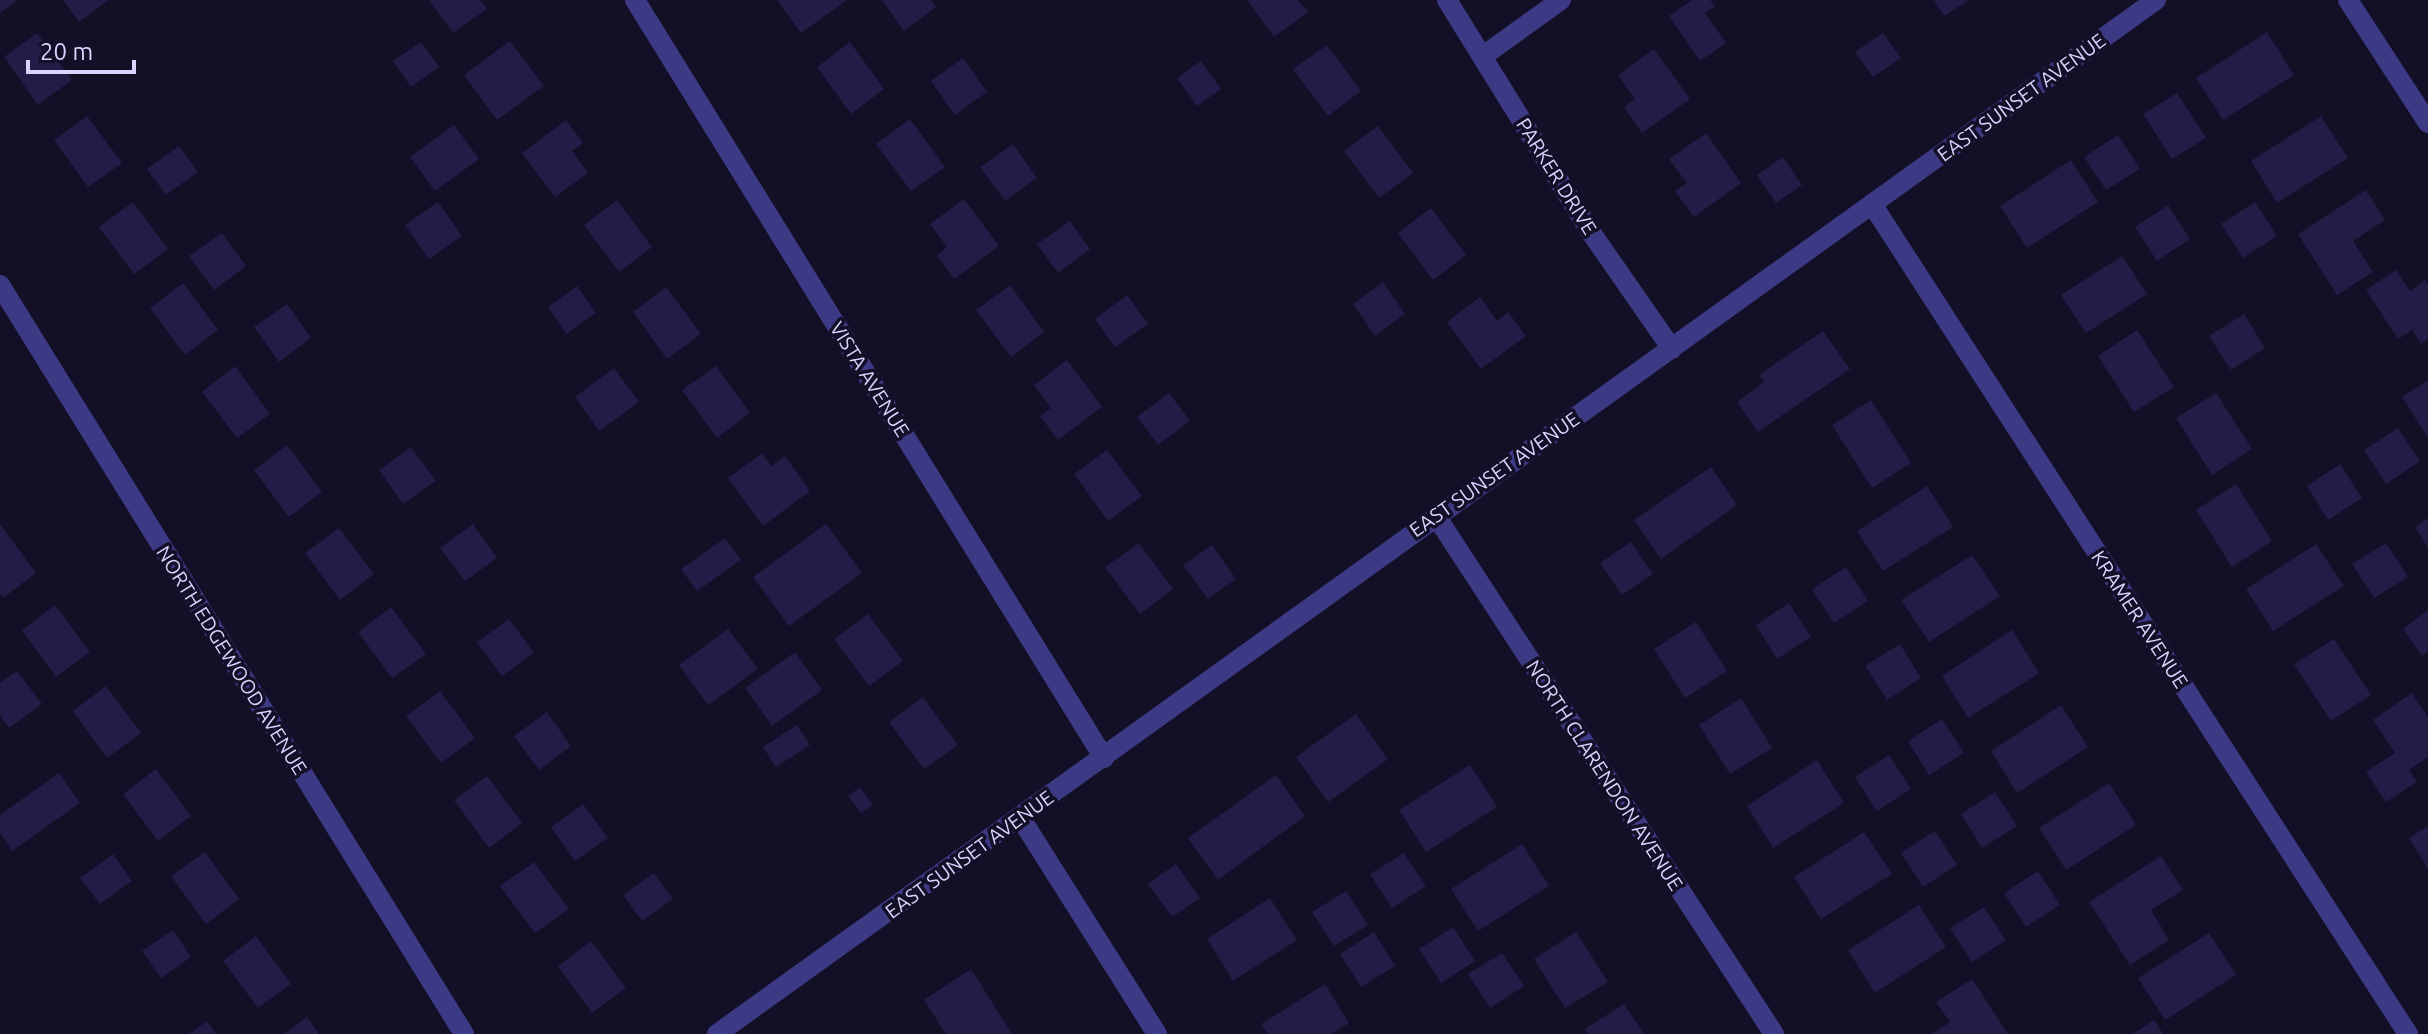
<svg xmlns="http://www.w3.org/2000/svg" width="2428" height="1034" viewBox="0 0 2428 1034" font-family="Ubuntu,sans-serif">
<rect width="100%" height="100%" fill="#130f26"/>
<g fill="#241b47">
<polygon points="0,0 18,0 0,13"/>
<polygon points="63,0 109,0 79,22"/>
<polygon points="429,0 480,0 487,9 453,33"/>
<polygon points="777,0 847,0 801,33"/>
<polygon points="882,0 931,0 936,7 904,31"/>
<polygon points="1247,0 1298,0 1308,12 1274,37"/>
<polygon points="1692,0 1710,0 1715,6 1705,13 1726,43 1700,61 1669,16"/>
<polygon points="1934,0 1969,0 1944,16"/>
<polygon points="2267,32 2294,75 2223,120 2196,78"/>
<polygon points="37,33 72,80 38,105 4,57"/>
<polygon points="1883,33 1901,58 1873,77 1855,52"/>
<polygon points="510,41 544,86 497,120 464,75"/>
<polygon points="421,42 439,67 411,87 393,61"/>
<polygon points="850,42 884,89 851,114 817,67"/>
<polygon points="1327,45 1361,91 1328,116 1293,69"/>
<polygon points="1654,49 1690,99 1642,133 1624,107 1635,99 1618,75"/>
<polygon points="963,58 987,92 955,115 931,81"/>
<polygon points="1201,61 1221,89 1197,106 1177,78"/>
<polygon points="2177,93 2206,138 2172,159 2143,114"/>
<polygon points="87,116 122,163 88,187 54,140"/>
<polygon points="2321,116 2348,158 2277,203 2251,161"/>
<polygon points="910,119 945,167 911,191 876,144"/>
<polygon points="566,120 583,143 572,151 588,173 555,197 522,153"/>
<polygon points="454,125 479,159 435,191 410,157"/>
<polygon points="1378,126 1413,173 1379,198 1344,151"/>
<polygon points="1706,133 1741,183 1694,217 1675,191 1687,183 1669,159"/>
<polygon points="2118,135 2140,169 2106,190 2084,157"/>
<polygon points="1013,144 1037,178 1005,201 980,167"/>
<polygon points="179,146 198,172 166,195 147,169"/>
<polygon points="1783,157 1802,185 1776,203 1757,175"/>
<polygon points="2071,160 2098,202 2027,248 2000,206"/>
<polygon points="2366,190 2385,220 2353,241 2373,272 2337,295 2298,234"/>
<polygon points="964,199 999,246 954,279 937,256 947,247 930,224"/>
<polygon points="617,200 652,247 619,272 584,225"/>
<polygon points="133,202 168,249 134,274 99,227"/>
<polygon points="438,202 462,236 429,259 405,225"/>
<polygon points="2255,202 2277,236 2243,258 2221,224"/>
<polygon points="2168,205 2190,239 2157,261 2135,227"/>
<polygon points="1431,208 1466,255 1433,280 1398,233"/>
<polygon points="1070,221 1090,249 1058,273 1037,244"/>
<polygon points="222,233 246,266 214,290 189,256"/>
<polygon points="2122,256 2147,294 2086,333 2061,295"/>
<polygon points="2396,270 2410,291 2425,280 2428,284 2428,339 2421,344 2412,330 2398,339 2366,290"/>
<polygon points="1383,282 1405,314 1375,336 1353,304"/>
<polygon points="183,283 218,330 185,355 150,308"/>
<polygon points="1010,285 1044,332 1011,357 976,310"/>
<polygon points="577,286 596,313 566,334 548,307"/>
<polygon points="666,287 701,334 667,359 633,312"/>
<polygon points="1127,295 1148,324 1115,347 1095,319"/>
<polygon points="1480,297 1497,321 1508,312 1526,336 1481,369 1447,322"/>
<polygon points="287,304 311,338 279,362 254,327"/>
<polygon points="2244,314 2265,348 2231,370 2209,336"/>
<polygon points="2137,330 2174,387 2134,412 2098,356"/>
<polygon points="1823,331 1850,369 1758,432 1737,402 1764,382 1759,375"/>
<polygon points="1067,360 1102,407 1058,440 1040,416 1051,408 1034,385"/>
<polygon points="235,366 270,414 237,438 202,392"/>
<polygon points="716,366 750,413 717,438 682,390"/>
<polygon points="614,368 639,402 599,431 575,397"/>
<polygon points="2428,380 2428,438 2402,397"/>
<polygon points="1169,393 1190,421 1158,445 1137,417"/>
<polygon points="2216,393 2252,449 2212,475 2176,418"/>
<polygon points="1871,400 1911,463 1872,488 1832,425"/>
<polygon points="2398,428 2420,461 2386,484 2364,450"/>
<polygon points="287,445 322,492 289,517 254,470"/>
<polygon points="411,447 436,481 403,504 379,470"/>
<polygon points="1107,450 1142,496 1108,521 1074,474"/>
<polygon points="762,453 771,466 785,456 810,491 763,526 728,478"/>
<polygon points="2340,464 2362,498 2328,520 2307,486"/>
<polygon points="1711,467 1737,505 1661,559 1634,520"/>
<polygon points="2236,484 2272,541 2232,567 2196,510"/>
<polygon points="1927,486 1953,527 1883,571 1857,531"/>
<polygon points="2428,518 2428,548 2415,527"/>
<polygon points="0,524 36,573 3,598 0,594"/>
<polygon points="473,524 497,558 465,581 440,548"/>
<polygon points="826,524 862,573 789,626 753,577"/>
<polygon points="339,528 374,574 340,600 305,553"/>
<polygon points="725,538 741,560 697,591 681,569"/>
<polygon points="1631,542 1653,574 1622,595 1600,563"/>
<polygon points="1139,543 1173,589 1140,614 1105,567"/>
<polygon points="2386,543 2408,577 2374,598 2352,564"/>
<polygon points="2316,544 2344,586 2273,631 2246,589"/>
<polygon points="1212,545 1236,579 1208,599 1183,565"/>
<polygon points="1972,555 2000,596 1929,642 1901,600"/>
<polygon points="1846,567 1868,601 1834,623 1812,589"/>
<polygon points="1789,603 1811,637 1777,659 1756,625"/>
<polygon points="55,605 90,652 56,677 22,630"/>
<polygon points="391,607 426,654 392,678 358,632"/>
<polygon points="2428,610 2428,651 2422,656 2403,629"/>
<polygon points="868,614 903,661 869,686 834,639"/>
<polygon points="509,619 534,653 502,676 477,642"/>
<polygon points="1696,622 1727,671 1685,698 1654,649"/>
<polygon points="728,629 758,669 708,705 679,665"/>
<polygon points="2012,630 2039,673 1968,718 1942,676"/>
<polygon points="2334,639 2371,695 2331,721 2294,664"/>
<polygon points="1900,644 1921,678 1887,700 1865,666"/>
<polygon points="795,652 822,690 772,726 745,688"/>
<polygon points="17,671 42,704 9,728 0,715 0,683"/>
<polygon points="106,686 141,733 107,758 73,711"/>
<polygon points="440,691 475,738 441,763 406,716"/>
<polygon points="2412,693 2428,717 2428,757 2409,770 2417,782 2386,802 2366,772 2395,753 2373,720"/>
<polygon points="923,697 958,745 924,769 889,722"/>
<polygon points="1741,698 1772,748 1730,774 1699,725"/>
<polygon points="2061,705 2088,747 2017,793 1991,751"/>
<polygon points="547,712 571,746 539,770 514,736"/>
<polygon points="1356,714 1388,759 1328,802 1296,757"/>
<polygon points="1942,719 1964,753 1929,775 1908,741"/>
<polygon points="797,725 810,745 776,767 763,747"/>
<polygon points="1889,755 1911,789 1877,811 1855,777"/>
<polygon points="1817,760 1844,803 1773,848 1747,806"/>
<polygon points="1470,765 1497,807 1426,852 1399,810"/>
<polygon points="156,769 191,816 158,841 123,794"/>
<polygon points="59,773 80,803 12,851 0,833 0,815"/>
<polygon points="1276,775 1305,816 1218,880 1188,838"/>
<polygon points="487,776 522,823 489,848 454,800"/>
<polygon points="2109,783 2136,825 2066,870 2039,828"/>
<polygon points="860,787 873,805 861,813 848,796"/>
<polygon points="1995,792 2017,826 1982,848 1961,814"/>
<polygon points="583,804 608,838 575,861 551,827"/>
<polygon points="2428,826 2428,869 2409,838"/>
<polygon points="1935,831 1957,865 1923,887 1901,853"/>
<polygon points="1864,832 1892,874 1821,919 1794,877"/>
<polygon points="1522,844 1549,886 1478,931 1451,889"/>
<polygon points="205,852 239,899 206,924 171,876"/>
<polygon points="1404,853 1426,886 1392,908 1370,874"/>
<polygon points="113,854 132,881 100,904 80,878"/>
<polygon points="2161,856 2183,890 2151,910 2169,940 2130,965 2089,902"/>
<polygon points="534,862 569,909 535,933 500,886"/>
<polygon points="1176,864 1200,898 1172,917 1148,884"/>
<polygon points="2038,871 2060,905 2026,927 2004,893"/>
<polygon points="654,873 673,899 642,921 623,895"/>
<polygon points="1346,891 1368,925 1334,946 1312,912"/>
<polygon points="1270,898 1297,940 1233,981 1207,939"/>
<polygon points="1919,905 1946,947 1875,993 1848,950"/>
<polygon points="1984,907 2006,940 1972,962 1950,928"/>
<polygon points="1453,927 1475,961 1441,983 1419,949"/>
<polygon points="173,930 191,957 161,978 142,951"/>
<polygon points="1374,932 1395,966 1361,987 1340,954"/>
<polygon points="1576,932 1608,982 1565,1008 1534,959"/>
<polygon points="2209,933 2236,975 2165,1020 2138,978"/>
<polygon points="256,936 291,984 258,1008 223,961"/>
<polygon points="591,941 626,988 592,1013 558,966"/>
<polygon points="1502,953 1524,986 1490,1008 1468,974"/>
<polygon points="971,969 1012,1034 946,1034 924,1000"/>
<polygon points="1972,979 2008,1034 1932,1034 1950,1022 1936,1002"/>
<polygon points="1325,984 1349,1023 1331,1034 1268,1034 1261,1024"/>
<polygon points="1624,1004 1644,1034 1588,1034 1585,1029"/>
<polygon points="307,1017 319,1034 284,1034"/>
<polygon points="2154,1020 2163,1034 2133,1034"/>
<polygon points="207,1021 216,1034 189,1034"/>
</g>
<g fill="none" stroke-linecap="round" stroke-linejoin="round">
<g stroke="#3d3a85" stroke-width="20">
<polyline points="635,0 1104,758"/>
<polyline points="1447,0 1590,231 1672,349"/>
<polyline points="2348,0 2428,123"/>
<polyline points="1483,56 1561,0"/>
<polyline points="1872,204 2408,1034"/>
<polyline points="0,285 464,1034"/>
<polyline points="1436,516 1774,1034"/>
<polyline points="1020,817 1157,1034"/>
<polyline points="717,1034 2156,0"/>
</g>
</g>
<g text-anchor="middle" dominant-baseline="central" stroke-width="7" stroke-linejoin="round" paint-order="stroke">
<g font-size="20" fill="#d9d4ff" stroke="#130f26">
<text transform="translate(2021 97) rotate(-36)">EAST SUNSET AVENUE</text>
<text transform="translate(1557 176) rotate(58)">PARKER DRIVE</text>
<text transform="translate(870 379) rotate(58)">VISTA AVENUE</text>
<text transform="translate(1494 474) rotate(-35)">EAST SUNSET AVENUE</text>
<text transform="translate(2140 619) rotate(57)">KRAMER AVENUE</text>
<text transform="translate(232 660) rotate(58)">NORTH EDGEWOOD AVENUE</text>
<text transform="translate(1605 775) rotate(57)">NORTH CLARENDON AVENUE</text>
<text transform="translate(969 854) rotate(-36)">EAST SUNSET AVENUE</text>
</g>
</g>
<path d="M28 60v12h106v-12" fill="none" stroke="#d9d4ff" stroke-width="4"/>
<text x="40" y="60" font-size="24" fill="#d9d4ff" stroke="#130f26" stroke-width="6" paint-order="stroke">20 m</text>
</svg>
